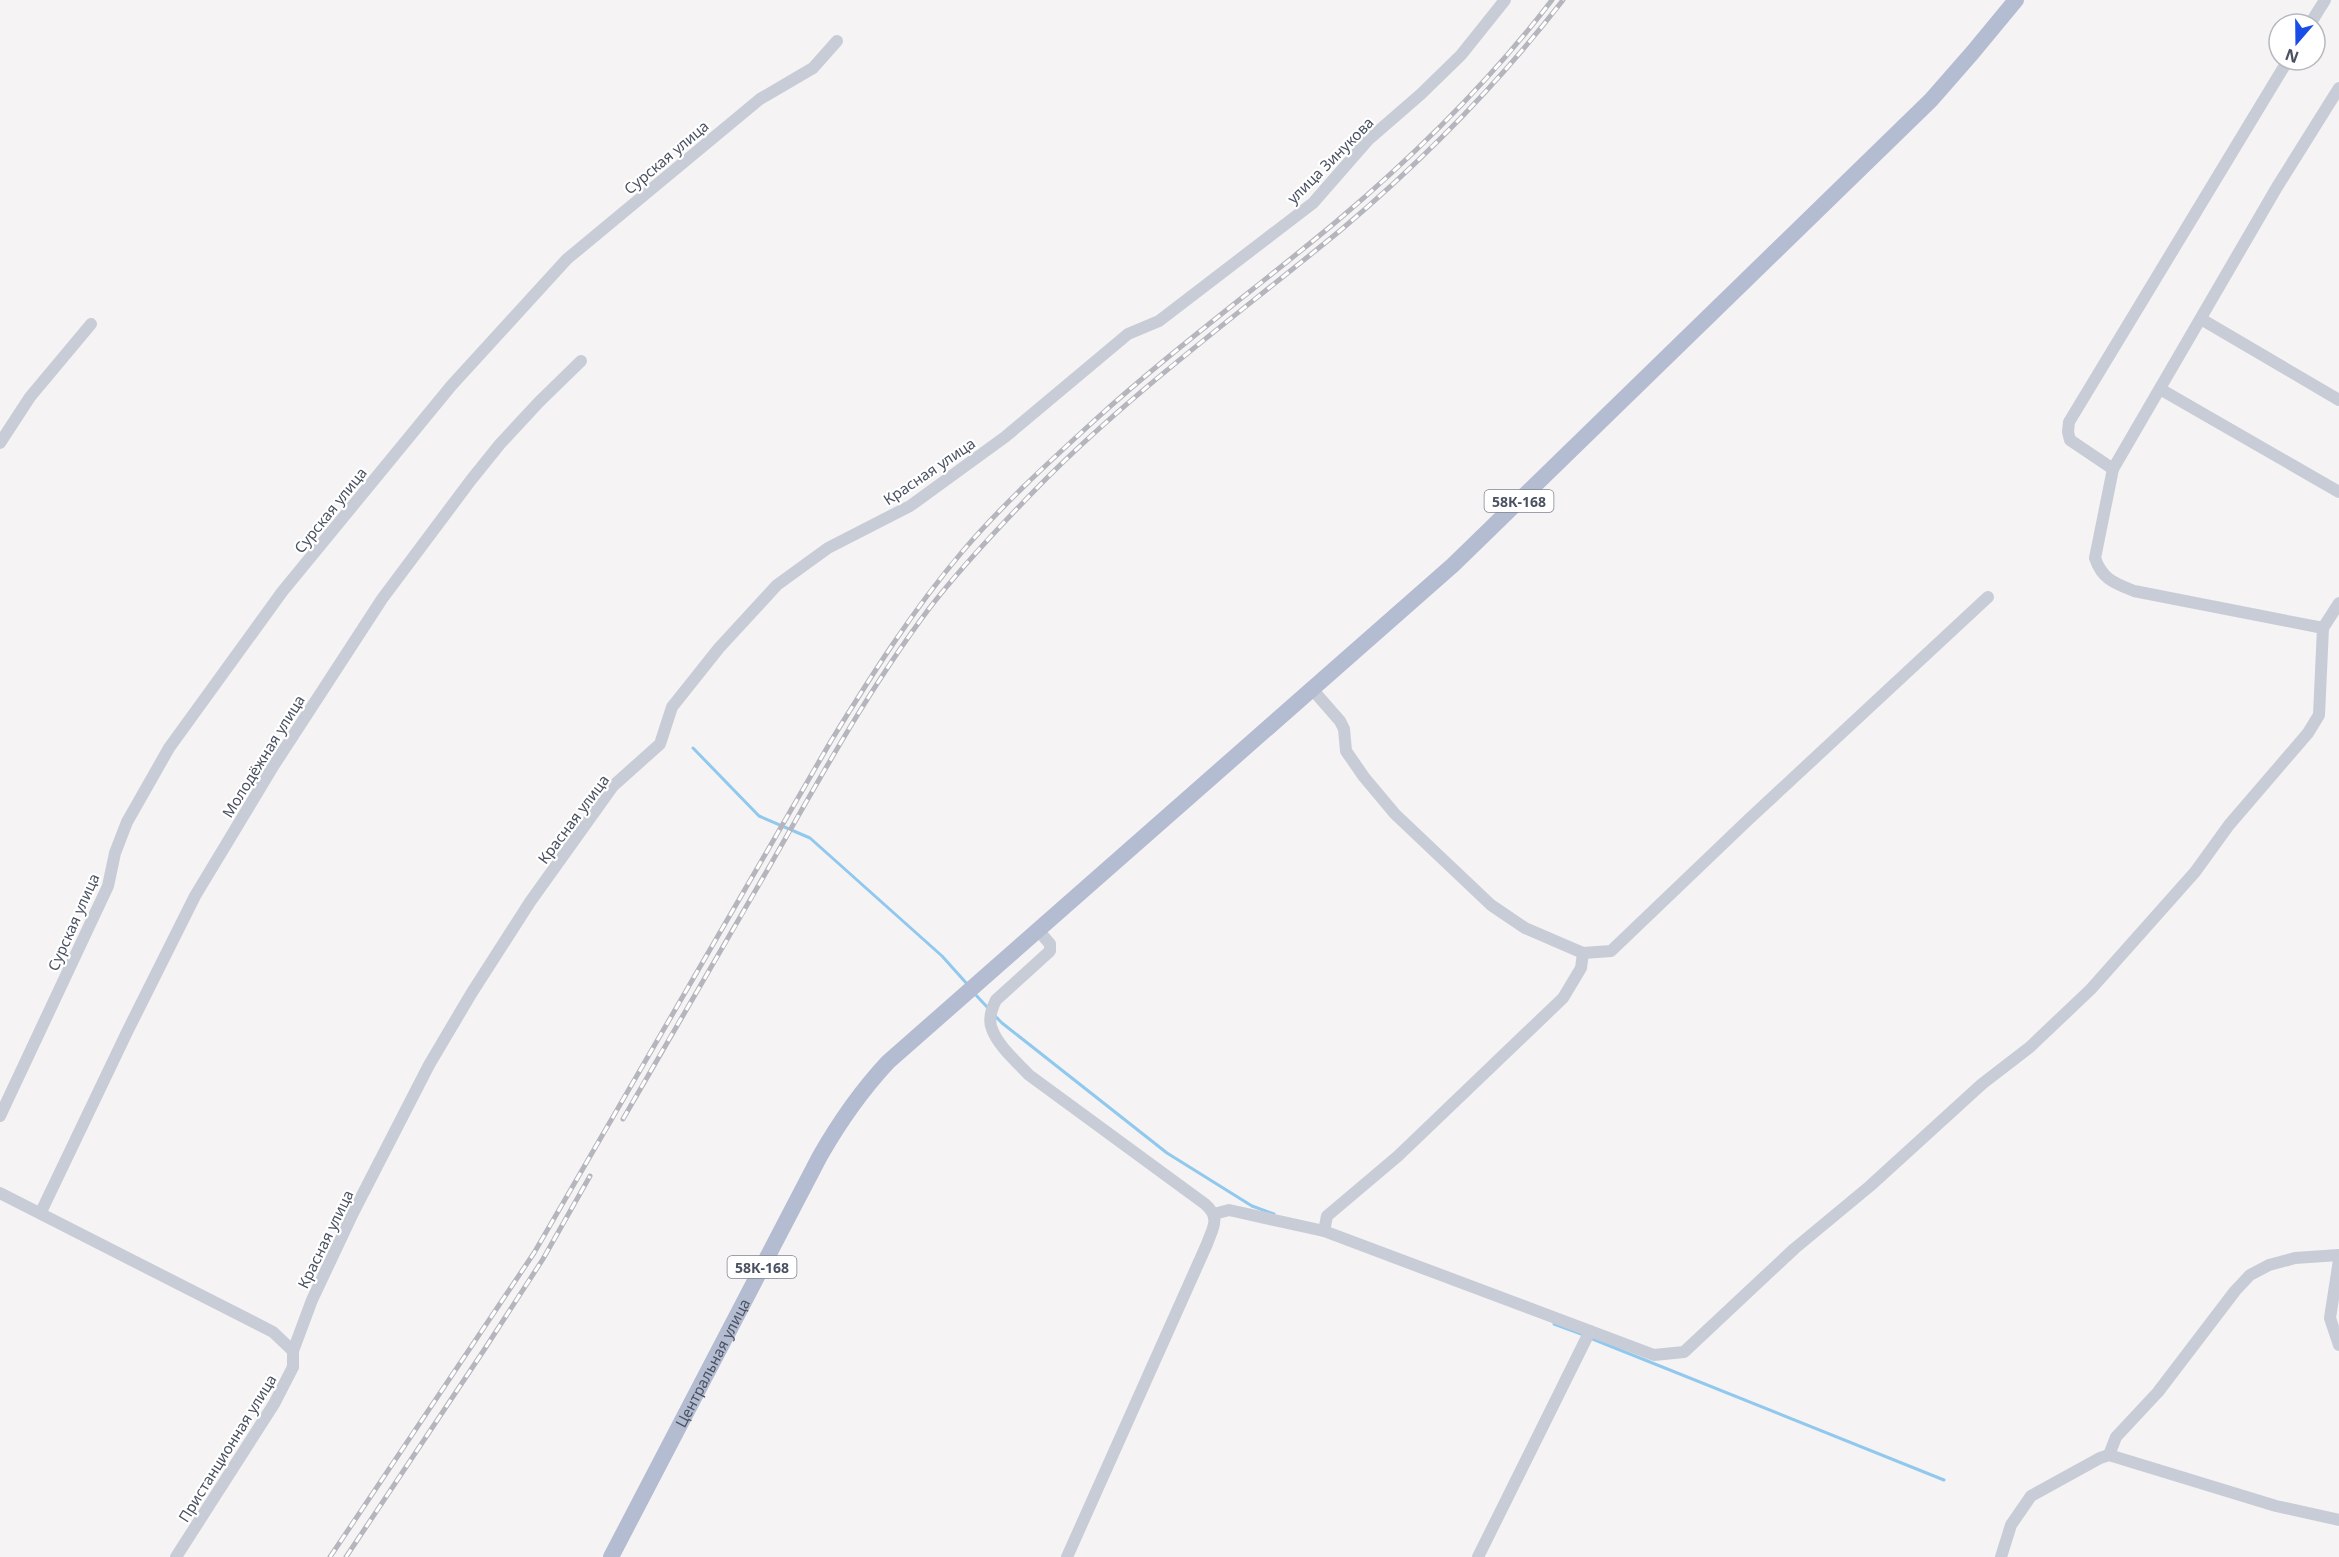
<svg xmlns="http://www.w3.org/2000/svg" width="2339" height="1557" viewBox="0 0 2339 1557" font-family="'Noto Sans',sans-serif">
<rect width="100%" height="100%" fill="#f5f3f3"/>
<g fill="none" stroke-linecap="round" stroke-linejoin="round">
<g stroke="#90c8ee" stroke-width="3">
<polyline points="693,748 759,816 810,838 942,956 968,985"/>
<polyline points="974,993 988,1008"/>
<polyline points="994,1015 1002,1023 1167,1153 1252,1206 1274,1214"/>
<polyline points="1554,1324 1584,1335"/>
<polyline points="1590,1338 1944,1480"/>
</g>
<g stroke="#c7ccd7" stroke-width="12">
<polyline points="2310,24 2325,0"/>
<polyline points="2201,319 2339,400"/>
<polyline points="2160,389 2339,492"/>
<polyline points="0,443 30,397 91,324"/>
<polyline points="2113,469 2070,440 2068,432 2069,422 2288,60"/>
<path d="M2323 628 2134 591C2114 583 2102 579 2095 558L2113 469 2277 187 2339 88"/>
<polyline points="1312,689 1340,721 1344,729 1346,751 1364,777 1395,814 1491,905 1525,928 1583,953 1581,968 1563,998 1398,1156 1327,1216 1324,1231"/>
<path d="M1038 930 1050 944V951L996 1000C992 1008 988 1020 992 1029 998 1046 1017 1062 1029 1075L1205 1204C1221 1218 1213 1227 1207 1244L1067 1557"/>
<polyline points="1583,953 1611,951 1748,820 1988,597"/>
<polyline points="0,1116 108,886 115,853 127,822 169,748 282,592 451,386 567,259 760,99 813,68 837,41"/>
<polyline points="0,1193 273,1332 293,1351"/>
<polyline points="41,1212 128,1030 195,896 274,765 382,599 471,480 500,444 539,402 581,361"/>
<polyline points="1214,1214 1229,1210 1324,1231 1654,1355 1684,1352 1794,1249 1870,1186 1982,1084 2030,1047 2091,989 2195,872 2229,825 2308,733 2319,715 2323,628 2339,603"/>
<polyline points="2339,1260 2330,1318 2339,1345"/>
<polyline points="2109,1455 2116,1437 2158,1392 2235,1291 2250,1275 2269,1265 2295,1258 2339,1255"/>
<polyline points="176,1557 274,1404 293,1367 293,1351 312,1300 353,1213 429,1065 471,994 530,902 613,786 660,744 672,707 719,648 777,585 828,548 910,506 1005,437 1128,334 1159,321 1313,203 1368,140 1421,94 1461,55 1505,0"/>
<polyline points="1478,1557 1590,1331"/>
<polyline points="2001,1557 2011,1525 2031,1496 2100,1458 2109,1455 2276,1506 2339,1520"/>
</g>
<path stroke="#b3bcd1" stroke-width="16" id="s1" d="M611 1557 820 1156C840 1121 861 1091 888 1062L1453 565 1931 100 1973 52 2016 0"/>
<defs>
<g id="rail">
<path d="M623 1119C672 1033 723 948 772 862 821 776 869 689 928 610 961 567 999 527 1037 488 1130 393 1239 314 1342 229 1422 161 1499 83 1563 0"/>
<path d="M330 1557 534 1253 831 741C871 676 912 611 962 552 1002 505 1049 462 1095 420 1172 350 1257 288 1337 221 1415 155 1490 81 1552 0"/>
<polyline points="346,1557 484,1350 543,1259 590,1176"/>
</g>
</defs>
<use href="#rail" stroke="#b5b6bd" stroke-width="5"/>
<use href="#rail" stroke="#fff" stroke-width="3" stroke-dasharray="9" stroke-linecap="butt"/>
</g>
<g text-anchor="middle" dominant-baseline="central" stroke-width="4.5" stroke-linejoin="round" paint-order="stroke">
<g fill="#fff" stroke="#808590" stroke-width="1.5">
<rect x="1484.5" y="490" width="69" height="22" rx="4.5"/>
<rect x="727.5" y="1256" width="69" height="22" rx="4.5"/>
</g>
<g font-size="14" font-weight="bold" fill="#4a5161">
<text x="1519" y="501">58К-168</text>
<text x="762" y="1267">58К-168</text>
</g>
<g font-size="15" fill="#4a5161" stroke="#fff">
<text transform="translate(666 157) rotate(-40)">Сурская улица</text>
<text transform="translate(1330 160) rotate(-45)">улица Зинукова</text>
<text transform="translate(929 471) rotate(-34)">Красная улица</text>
<text transform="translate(330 510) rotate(-51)">Сурская улица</text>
<text transform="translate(263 756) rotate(-58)">Молодёжная улица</text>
<text transform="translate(573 819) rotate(-53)">Красная улица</text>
<text transform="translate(73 922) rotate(-66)">Сурская улица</text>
<text transform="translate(325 1239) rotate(-64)">Красная улица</text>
<text stroke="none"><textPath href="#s1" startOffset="219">Центральная улица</textPath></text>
<text transform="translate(227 1448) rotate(-58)">Пристанционная улица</text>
</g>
</g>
<g transform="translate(2297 42) rotate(200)"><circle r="28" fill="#ffffff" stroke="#b7b9c0" stroke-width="1.5"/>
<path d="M0-4.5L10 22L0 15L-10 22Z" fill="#1a4ce7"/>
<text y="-9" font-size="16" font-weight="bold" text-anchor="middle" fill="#4a5161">N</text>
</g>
</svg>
